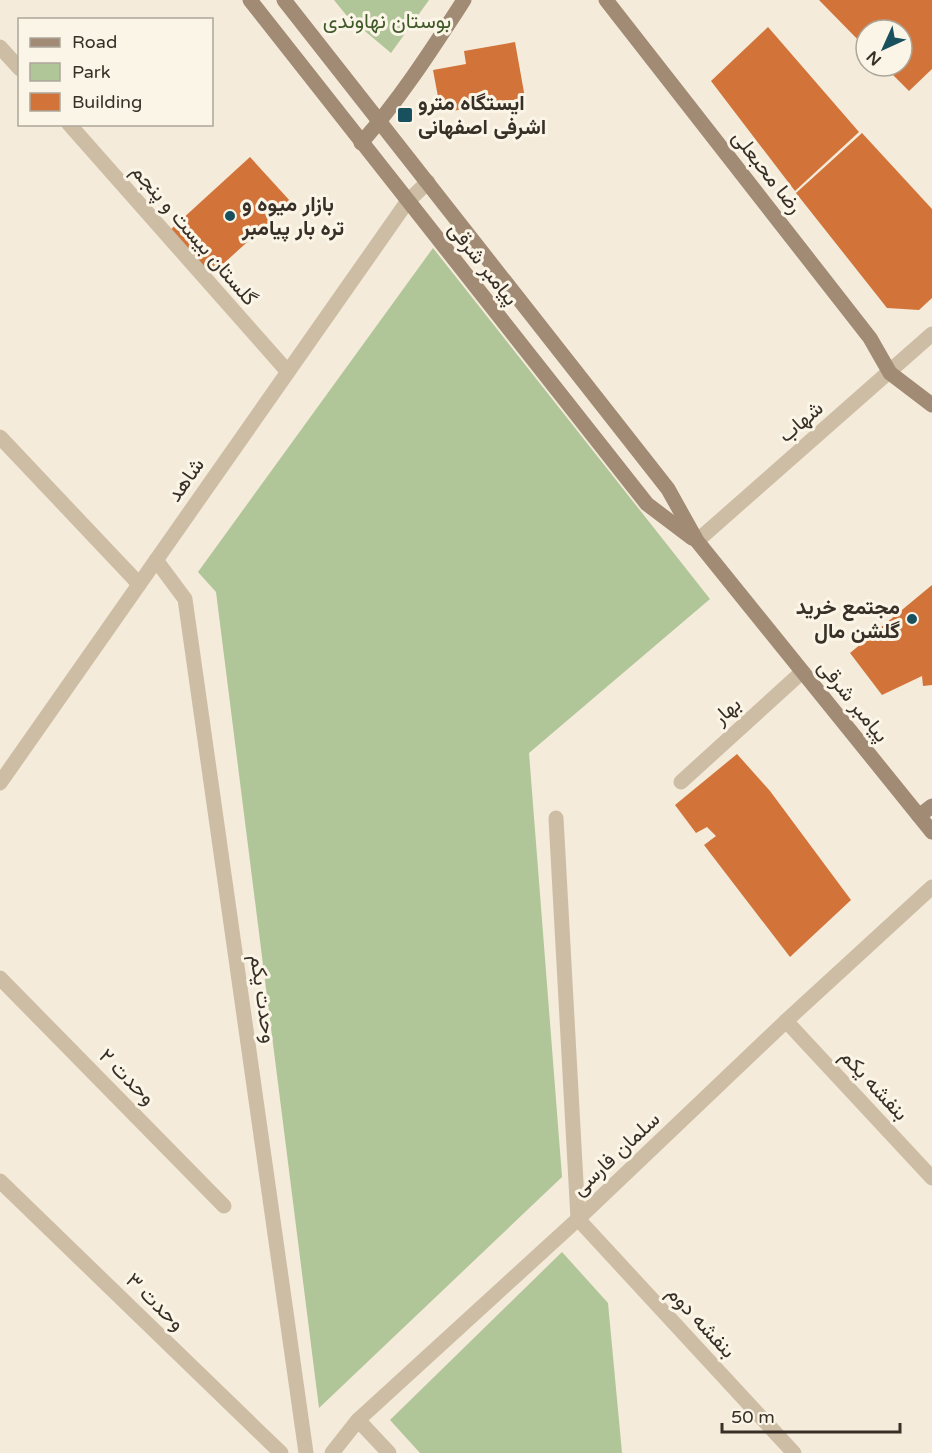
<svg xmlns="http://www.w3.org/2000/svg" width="932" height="1453" viewBox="0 0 932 1453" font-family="'Varela Round',Vazirmatn,sans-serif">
<rect width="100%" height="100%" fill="#f4ebda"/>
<g fill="#b0c598">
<polygon points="334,0 429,0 391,53 347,16"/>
<polygon points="433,248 710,599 529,753 562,1177 319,1408 216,592 198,572"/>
<polygon points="562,1252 608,1303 622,1453 420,1453 390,1420"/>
</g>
<g fill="#d2743a">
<polygon points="819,0 932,0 932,69 909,91 884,66 902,66 902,30 866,30 866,48"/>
<polygon points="768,27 859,132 795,191 711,81"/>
<polygon points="515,42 525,98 441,113 433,70 466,64 464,51"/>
<polygon points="862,133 932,209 932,298 919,310 887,308 796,193"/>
<polygon points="250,157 291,202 210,276 169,231"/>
<polygon points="932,585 932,685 923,686 922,676 882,695 850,653"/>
<polygon points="737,754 770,791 851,900 790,957 704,845 716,836 707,827 696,833 675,805"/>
</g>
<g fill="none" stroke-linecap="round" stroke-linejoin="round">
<g stroke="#cdbda4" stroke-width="15">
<polyline points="0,47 20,69"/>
<polyline points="69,124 288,372"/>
<polyline points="0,437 139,584"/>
<polyline points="697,541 932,334"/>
<polyline points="156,560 185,599 306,1453"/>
<polyline points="681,782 802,672"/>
<polyline points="0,783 407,202 428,182"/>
<polyline points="556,818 578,1219 794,1453"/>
<polyline points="0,978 224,1206"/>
<polyline points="786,1021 932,1178"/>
<polyline points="0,1181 281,1453"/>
<polyline points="358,1420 389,1453"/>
<polyline points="332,1453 358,1420 578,1219 786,1021 932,887"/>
</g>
<g stroke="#a18b75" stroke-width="15">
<polyline points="250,0 647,504 692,538"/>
<polyline points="284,0 668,489 697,541 932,832"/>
<polyline points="606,0 870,338 890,373 932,405"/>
<path d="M361 143C400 99 432 49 464 0"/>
<polyline points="919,816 932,806"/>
</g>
</g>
<g fill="#18505e" stroke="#fbf5e7" stroke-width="2">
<rect x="397" y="107" width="16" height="16" rx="3"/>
<circle cx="230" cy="216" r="6"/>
<circle cx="912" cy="619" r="6"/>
</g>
<g text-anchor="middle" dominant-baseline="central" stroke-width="6" stroke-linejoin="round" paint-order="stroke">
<g font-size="21" fill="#405928" stroke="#fbf5e7">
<text x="387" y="21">بوستان نهاوندی</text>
</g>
<g font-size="21" font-weight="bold" fill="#382f27" stroke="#fbf5e7" text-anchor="start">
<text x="418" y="103">ایستگاه مترو<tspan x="418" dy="24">اشرفی اصفهانی</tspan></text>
<text x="242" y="204">بازار میوه و<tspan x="242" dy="24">تره بار پیامبر</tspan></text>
<text x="900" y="607" text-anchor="end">مجتمع خرید<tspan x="900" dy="24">گلشن مال</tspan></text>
</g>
<g font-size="21" fill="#382f27" stroke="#fbf5e7">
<text transform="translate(767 172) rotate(52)">رضا محبعلی</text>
<text transform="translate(194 235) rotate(49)">گلستان بیست و پنجم</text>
<text transform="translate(483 264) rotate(52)">پیامبر شرقی</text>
<text transform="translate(801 422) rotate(-41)">شهاب</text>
<text transform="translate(186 480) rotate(-55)">شاهد</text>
<text transform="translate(853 701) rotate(51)">پیامبر شرقی</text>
<text transform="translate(727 711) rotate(-42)">بهار</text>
<text transform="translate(263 999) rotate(82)">وحدت یکم</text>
<text transform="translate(127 1077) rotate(45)">وحدت ۲</text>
<text transform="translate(874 1085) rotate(47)">بنفشه یکم</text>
<text transform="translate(616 1154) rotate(-43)">سلمان فارسی</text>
<text transform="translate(155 1302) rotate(44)">وحدت ۳</text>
<text transform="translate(701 1322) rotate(47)">بنفشه دوم</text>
</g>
</g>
<rect x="18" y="18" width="195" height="108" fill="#fbf5e7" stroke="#ada69a" stroke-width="1.5"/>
<rect x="30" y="38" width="30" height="9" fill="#a18b75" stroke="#ada69a" stroke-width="1.5"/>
<text x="72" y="48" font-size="18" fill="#382f27">Road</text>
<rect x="30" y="63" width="30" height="18" fill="#b0c598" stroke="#ada69a" stroke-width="1.5"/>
<text x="72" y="78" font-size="18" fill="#382f27">Park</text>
<rect x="30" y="93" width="30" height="18" fill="#d2743a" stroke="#ada69a" stroke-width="1.5"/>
<text x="72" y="108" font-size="18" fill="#382f27">Building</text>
<g transform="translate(884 48) rotate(225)"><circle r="28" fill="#fbf5e7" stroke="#ada69a" stroke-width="1.5"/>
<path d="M0-4.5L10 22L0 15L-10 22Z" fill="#18505e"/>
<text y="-9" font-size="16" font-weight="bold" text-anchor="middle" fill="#382f27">N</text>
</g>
<path d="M722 1423v9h178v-9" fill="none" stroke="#382f27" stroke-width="3"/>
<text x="731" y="1423" font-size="18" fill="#382f27" stroke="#fbf5e7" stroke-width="4.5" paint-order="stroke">50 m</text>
</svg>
